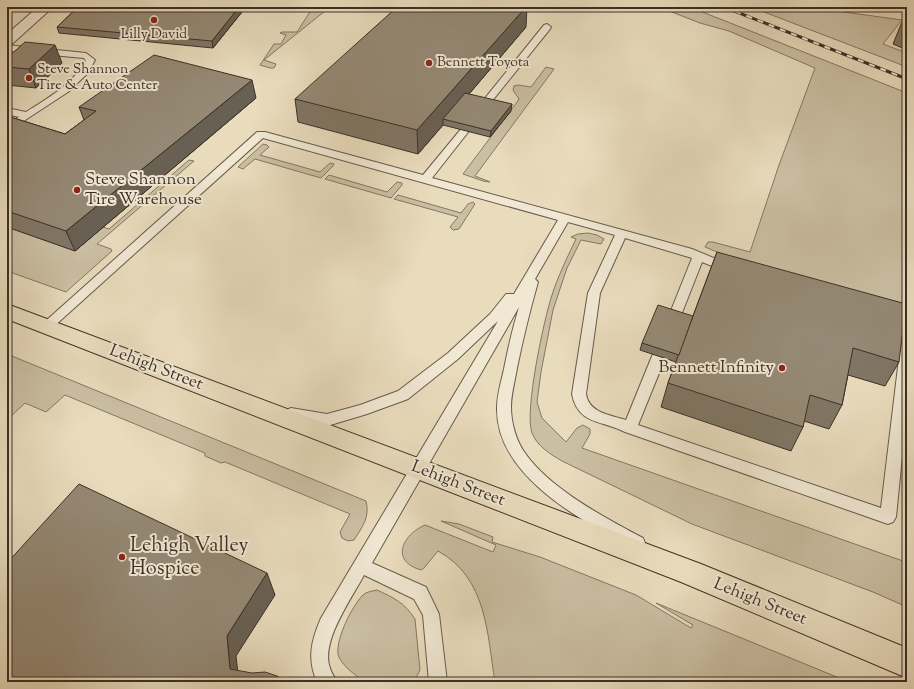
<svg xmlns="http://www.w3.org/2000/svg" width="914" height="689" viewBox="0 0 914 689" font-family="'Sorts Mill Goudy',serif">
<rect width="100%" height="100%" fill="#e9dcbd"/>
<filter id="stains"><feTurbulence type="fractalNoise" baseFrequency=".005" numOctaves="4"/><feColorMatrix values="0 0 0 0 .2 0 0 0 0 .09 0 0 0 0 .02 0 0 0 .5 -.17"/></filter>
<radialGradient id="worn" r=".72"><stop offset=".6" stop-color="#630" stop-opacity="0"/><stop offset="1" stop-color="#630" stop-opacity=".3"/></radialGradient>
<g fill="#cbbfa3" stroke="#837864">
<polygon points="313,7 330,7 264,60 276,64 274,68 270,68 260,65 274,44 281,44 286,35 280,33 282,32 297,32"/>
<polygon points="659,7 690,7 907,93 907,310 765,272 705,247 708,242 713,242 750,252 779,165 815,68 729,31 700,23"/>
<polygon points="751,7 844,7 844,12 902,20 883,44 907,53 907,67"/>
<polygon points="546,67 554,69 475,176 490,182 483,181 463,174 517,102 519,99 513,90 514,86 518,85 531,87"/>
<polygon points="263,144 267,145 269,147 260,155 320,172 330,163 334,164 333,166 321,178 255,159 243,169 238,167"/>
<polygon points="189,160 194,161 97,244 111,249 112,251 66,292 7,271 7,227 75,251 103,227 109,229"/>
<polygon points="329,175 387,192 397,182 402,183 402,185 391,198 325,179"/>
<polygon points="398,195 461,213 468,204 473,202 475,204 459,229 453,230 450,227 458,217 394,199"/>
<path d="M588 233 597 235 604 239 601 244 581 240 567 268 553 310 541 372 537 402 542 418 566 442 577 428 583 425 590 429V434L582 448 903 561 907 530V607L873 592 692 524 562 461C550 454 537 446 532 433 524 412 544 319 552 295 558 276 567 258 576 239L571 237 578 234Z"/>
<path d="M7 354 366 501C370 517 363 526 354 540L348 541 342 538 340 532 350 514 225 462 221 463 205 456V453L65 395 46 412 25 403 7 420Z"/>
<path d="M441 521 459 524 493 537 492 542 540 557 636 595 691 628 693 625 656 603 849 682H495C487 633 487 578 438 551L424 568 421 570C390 561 402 535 425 525L493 552 496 545Z"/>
<path d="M377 590C394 598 404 602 415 619L420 670 414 682C403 682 379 685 368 682 358 679 340 664 338 654 336 638 352 606 363 595 366 592 372 591 377 590Z"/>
</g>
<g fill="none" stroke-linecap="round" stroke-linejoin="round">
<defs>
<g id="lane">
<polygon points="547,24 551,27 550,29 488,106 482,106 480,104 482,102 544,25"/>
<path d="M7 45 86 53 95 60 88 73 68 92 7 132V125L19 117 7 114V108L26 112C49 98 72 84 86 61L84 58 7 51Z"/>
<path d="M464 128 469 131 432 178 692 249 733 266 735 269 733 272 729 273 702 262 680 318 678 321 674 322 670 321 668 318 692 258 625 238 600 293 586 394C589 413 610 415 626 420L652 356 654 353 659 351 664 353 666 356 638 425 881 508 901 342 902 339 907 337V406L896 517 893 522 888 524 625 432C602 420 578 425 572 394L588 293 615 235 568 222 535 279 538 282C530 310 523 339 517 368 515 381 511 394 511 407 511 422 516 441 525 453 549 488 605 518 643 538L645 543 643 548 637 550 631 548C580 519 496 476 497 408 497 395 501 382 504 369 508 348 513 327 519 307L372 563 426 587 439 614 447 682H429L423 615 414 599 364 575C352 598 320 642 330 668 331 673 335 677 337 682H317C307 659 311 641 321 618L498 321 458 359 408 399 367 414 327 426 291 420 286 418 284 414 286 410 291 408 327 414 360 405 398 391 448 353 490 314 506 294H514L558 220 263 138 51 329 46 331 41 329 40 326 257 132H265L423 175 461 129Z"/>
</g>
<polygon id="street" points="38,7 53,7 12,44 7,45 7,34"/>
<polygon id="primary" points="7,304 701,564 907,648 907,678 681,582 7,319"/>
</defs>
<use href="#lane" stroke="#665b4c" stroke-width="2"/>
<use href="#street" stroke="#665b4c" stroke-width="2"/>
<use href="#primary" stroke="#3b3026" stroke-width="2"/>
<use href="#lane" fill="#f1e8d4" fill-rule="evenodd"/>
<use href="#street" fill="#f1e8d4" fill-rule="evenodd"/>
<use href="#primary" fill="#e9dcbd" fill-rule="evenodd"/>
<defs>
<polyline id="rail" points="724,7 907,79"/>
</defs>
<use href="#rail" stroke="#3b3026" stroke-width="3"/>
<use href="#rail" stroke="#f1e8d4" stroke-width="2" stroke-dasharray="6" stroke-linecap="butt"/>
</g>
<g fill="#807665" stroke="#3b3026">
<polygon points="78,7 246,7 213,48 59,33 57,27"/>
<polygon points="907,18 907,50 893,44 902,22"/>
<polygon points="526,27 469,94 511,111 490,137 443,125 418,154 298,122 295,99"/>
<polygon points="7,58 62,63 36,88 7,85"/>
<polygon points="256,98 75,251 7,227 7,116 65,134 84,120 79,107"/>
<polygon points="717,252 899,362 885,386 848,375 842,405 829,429 804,421 803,427 791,451 661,407 668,383 676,362 640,350 642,343 693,316"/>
</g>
<g fill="#686052" stroke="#3b3026">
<polygon points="239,7 246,7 213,48 212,41"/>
<polygon points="526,7 527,7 526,27 447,120 443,119 443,125 418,154 417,130"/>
<polygon points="55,45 62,63 36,88 29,69"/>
<polygon points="252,80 256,98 75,251 66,231"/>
<polygon points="512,104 511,111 490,137 491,131"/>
<polygon points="267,573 275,595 236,656 239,682 230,669 227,636"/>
</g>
<g fill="#958975" stroke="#3b3026">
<polygon points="78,7 239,7 212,41 57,27"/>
<polygon points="397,7 526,7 417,130 295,99"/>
<polygon points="907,18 907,24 902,22"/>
<polygon points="25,42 55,45 29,69 7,67 7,58"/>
<polygon points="154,55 252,80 66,231 7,211 7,116 65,134 96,111 79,107"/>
<polygon points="465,93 512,104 491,131 443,119"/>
<polygon points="717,252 906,304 899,362 853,348 842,405 810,395 803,427 668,383"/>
<polygon points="658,305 693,316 679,355 642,343"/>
<polygon points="79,484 267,573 227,636 230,669 252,673 265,672 277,676 287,682 7,682 7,563"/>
</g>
<g fill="#8f2418" stroke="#f1e8d4" stroke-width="1.5">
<circle cx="154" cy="20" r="4"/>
<circle cx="429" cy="63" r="4"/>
<circle cx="29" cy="78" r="4"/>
<circle cx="77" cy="190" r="4"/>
<circle cx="782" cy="368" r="4"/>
<circle cx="122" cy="557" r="4"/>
</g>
<g text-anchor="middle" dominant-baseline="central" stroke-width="4" stroke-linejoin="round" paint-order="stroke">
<g font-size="14" fill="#3b3026" stroke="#f1e8d4" text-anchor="start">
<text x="154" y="35" text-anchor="middle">Lilly David</text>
<text x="437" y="63">Bennett Toyota</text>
<text x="37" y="70">Steve Shannon<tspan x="37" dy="16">Tire &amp; Auto Center</tspan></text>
</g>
<g font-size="17" fill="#3b3026" stroke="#f1e8d4" text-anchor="start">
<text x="85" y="180">Steve Shannon<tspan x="85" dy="20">Tire Warehouse</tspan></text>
<text x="774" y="368" text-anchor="end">Bennett Infinity</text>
</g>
<g font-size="17" fill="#3b3026" stroke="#f1e8d4">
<text transform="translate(156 368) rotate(21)">Lehigh Street</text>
<text transform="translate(458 484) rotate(21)">Lehigh Street</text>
<text transform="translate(760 602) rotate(22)">Lehigh Street</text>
</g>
<g font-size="20" fill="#3b3026" stroke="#f1e8d4" text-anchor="start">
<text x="130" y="546">Lehigh Valley<tspan x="130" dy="23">Hospice</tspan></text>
</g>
</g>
<rect width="914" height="689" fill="none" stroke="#e9dcbd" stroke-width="24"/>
<rect x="8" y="8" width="898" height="673" fill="none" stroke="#3b3026" stroke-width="2"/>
<rect x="12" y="12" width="890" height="665" fill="none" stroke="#3b3026"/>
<rect width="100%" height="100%" filter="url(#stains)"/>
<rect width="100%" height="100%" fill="url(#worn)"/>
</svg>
